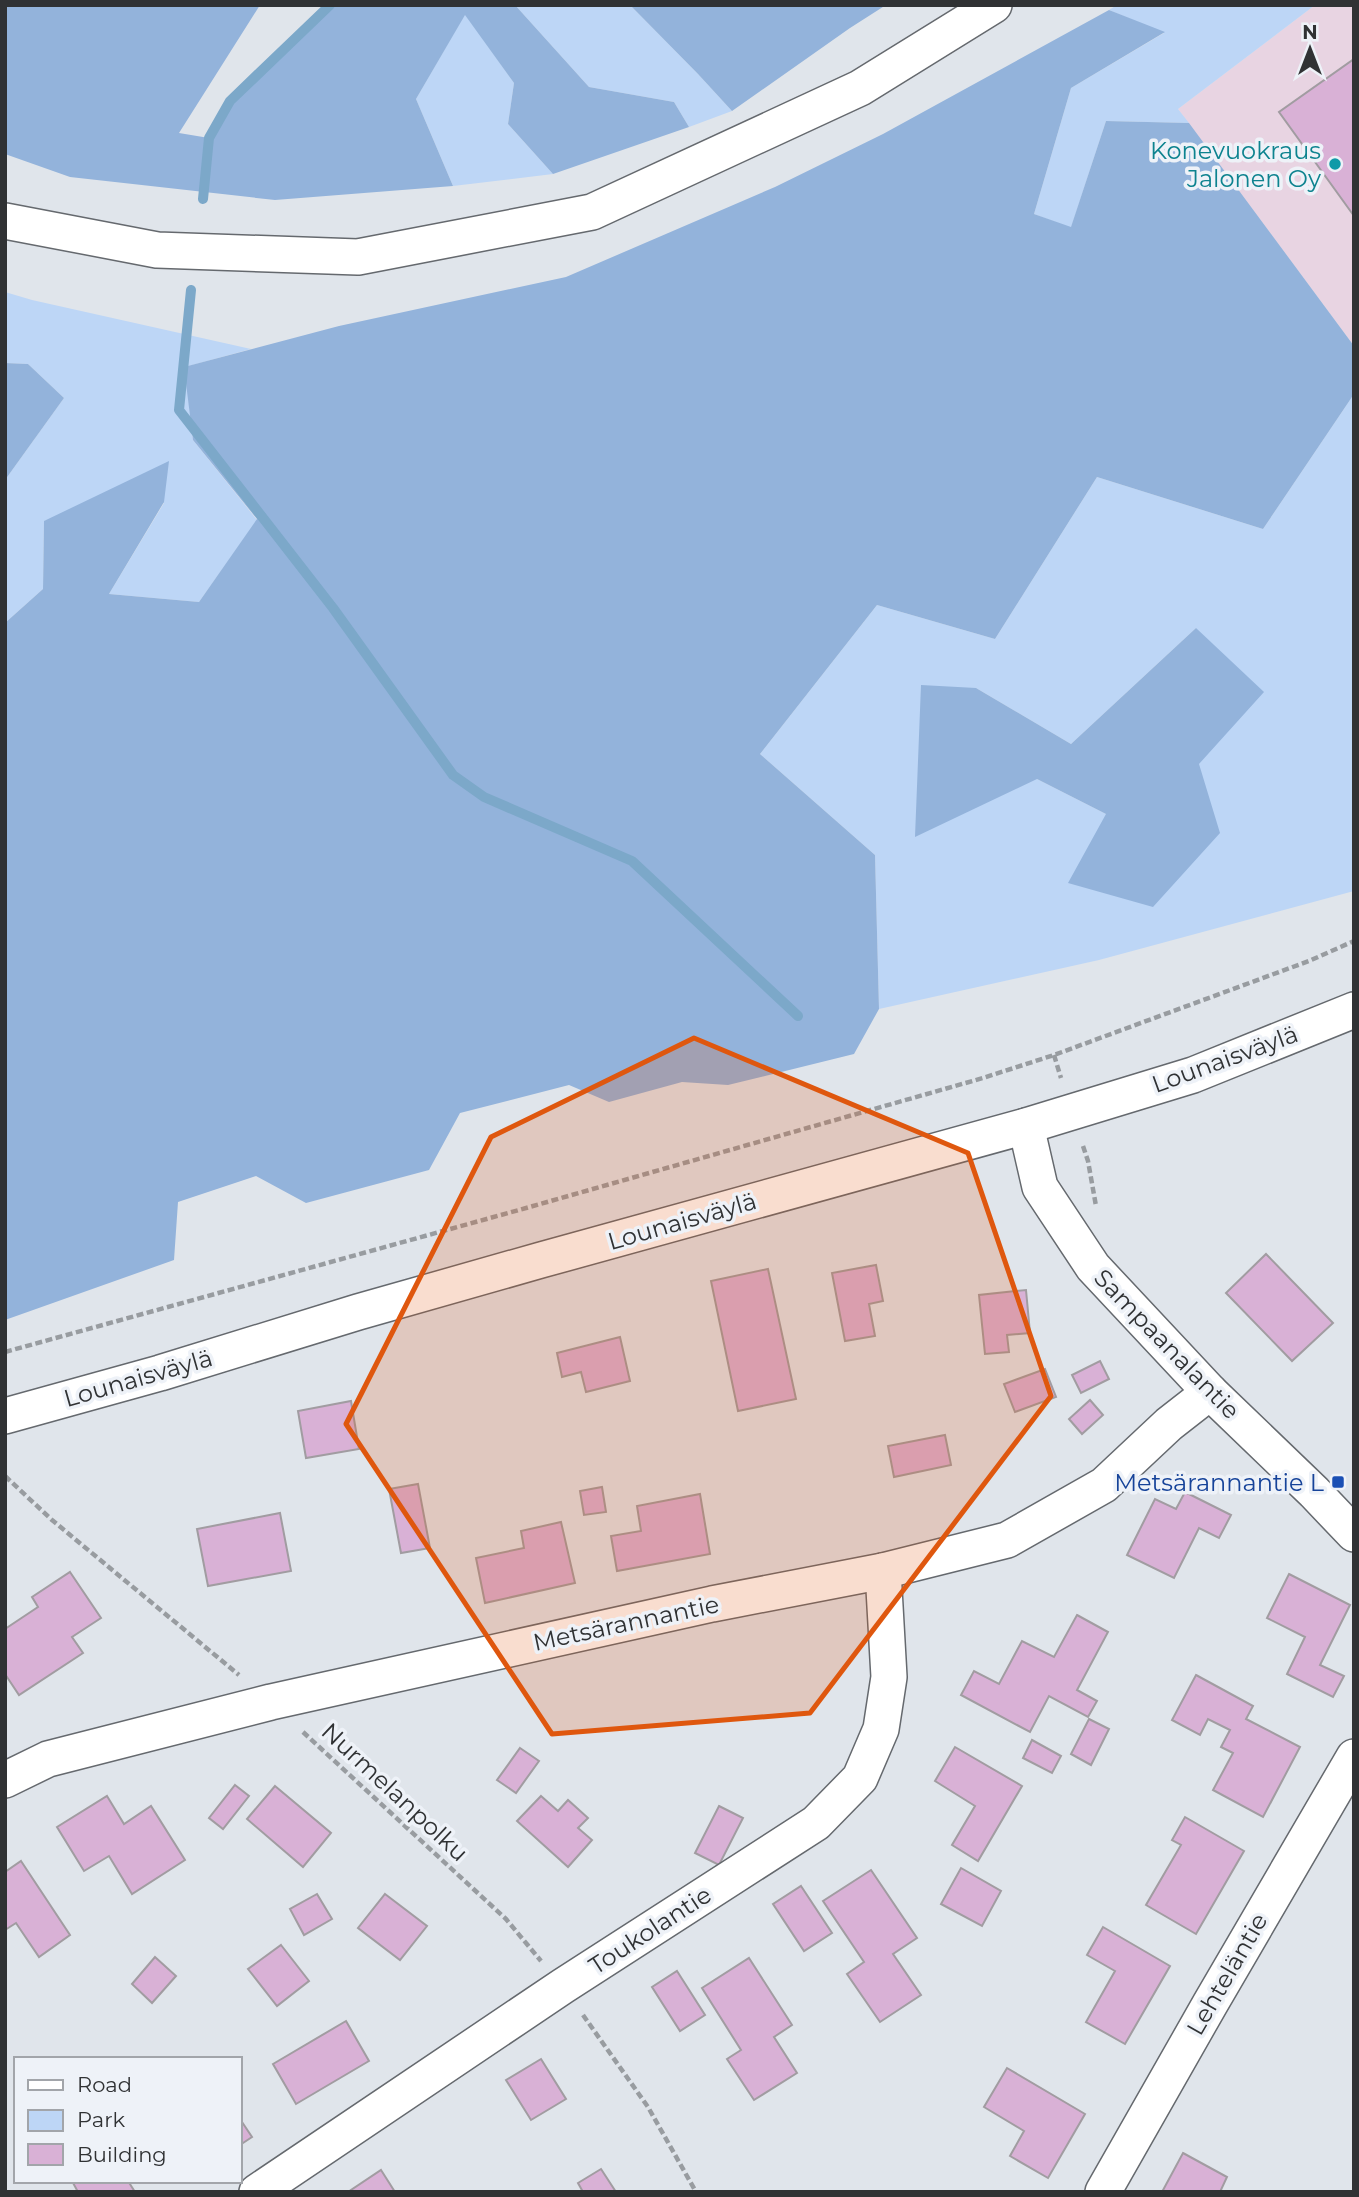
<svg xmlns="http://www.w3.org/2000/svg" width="1359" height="2197" viewBox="0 0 1359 2197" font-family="Montserrat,sans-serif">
<rect width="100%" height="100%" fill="#e0e5eb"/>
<polygon fill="#e8d4e2" points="1315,5 1354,5 1354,346 1178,109"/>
<g fill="#bdd6f6" fill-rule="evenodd">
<polygon points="515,5 630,5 698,74 732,111 689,127 674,102 589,87"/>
<polygon points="1117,5 1315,5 1178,109 1189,123 1106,121 1071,228 1034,214 1071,88 1164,33 1109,10"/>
<polygon points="465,14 514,83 508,124 553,174 453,186 416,99"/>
<polygon points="5,292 32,300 251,349 185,367 193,440 257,520 199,602 109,594 164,503 44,521 43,589 5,623 5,480 64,398 28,364 5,363"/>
<path d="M1354 394V891L1099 960 879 1009 875 855 760 754 877 605 995 639 1097 477 1263 529ZM1196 628 1199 764 1106 814 1037 779 976 688 1071 744Z"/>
</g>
<g fill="#93b3db">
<polygon points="5,5 260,5 179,133 209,138 230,101 336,5 515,5 589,87 674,102 689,127 553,174 508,124 514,83 465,15 416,99 453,186 275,200 70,177 5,154"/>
<polygon points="630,5 886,5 850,28 732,111 698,74"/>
<polygon points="1109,10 1165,32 1071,88 1034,214 1071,227 1106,121 1189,123 1354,346 1354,394 1263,529 1097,477 995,639 877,605 760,754 875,855 879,1009 854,1054 728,1085 682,1082 609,1102 569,1085 460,1113 429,1170 306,1203 256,1176 178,1202 174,1260 5,1320 5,623 43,589 44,521 169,461 164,502 109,594 199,602 257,519 193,440 184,367 339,326 566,277 775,187 883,134"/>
<polygon points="5,363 28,364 64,398 5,480"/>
<polygon points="1196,628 1264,692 1199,764 1220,833 1153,907 1068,883 1106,814 1037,779 915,837 921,685 976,688 1071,744"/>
</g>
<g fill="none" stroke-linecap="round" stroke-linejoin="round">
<g stroke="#7ca8c9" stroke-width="10">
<polyline points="203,199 209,138 230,101 330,5"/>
<polyline points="191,290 179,410 333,608 453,775 484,797 632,861 798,1016"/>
</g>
</g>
<g fill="#d9b1d6" stroke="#a19ca1" stroke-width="2">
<polygon points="1354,59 1354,216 1279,112"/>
<polygon points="1266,1254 1333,1323 1292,1361 1226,1293"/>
<polygon points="876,1265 883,1301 869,1304 875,1336 845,1341 832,1273"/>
<polygon points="768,1269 796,1399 738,1411 711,1281"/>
<polygon points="1026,1290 1030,1333 1007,1335 1009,1352 985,1354 979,1295"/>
<polygon points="620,1337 630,1381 586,1392 581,1372 562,1377 557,1353"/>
<polygon points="1100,1361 1109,1379 1081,1393 1072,1375"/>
<polygon points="1045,1369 1056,1397 1015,1412 1004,1384"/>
<polygon points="1090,1400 1103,1415 1082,1434 1069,1419"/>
<polygon points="351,1401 359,1449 306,1458 298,1411"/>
<polygon points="945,1435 951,1465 894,1477 888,1446"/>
<polygon points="418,1484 430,1548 401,1553 389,1489"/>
<polygon points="602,1487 606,1512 584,1515 580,1491"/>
<polygon points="1185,1492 1231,1515 1219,1538 1199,1528 1174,1578 1127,1555 1155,1499 1176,1509"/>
<polygon points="700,1494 710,1554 617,1571 611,1536 641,1531 637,1506"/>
<polygon points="280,1513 291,1571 208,1586 197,1529"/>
<polygon points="561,1522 575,1583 485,1603 476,1558 524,1548 521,1531"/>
<polygon points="70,1572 101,1618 72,1637 83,1653 19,1695 5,1674 5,1629 38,1607 32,1597"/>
<polygon points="1289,1574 1350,1605 1320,1665 1344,1676 1333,1697 1287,1674 1305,1637 1267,1618"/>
<polygon points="1077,1615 1108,1632 1077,1690 1097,1701 1088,1717 1049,1696 1030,1732 961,1695 974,1671 999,1684 1022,1641 1054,1657"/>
<polygon points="1196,1675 1253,1706 1246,1719 1300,1747 1263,1817 1213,1790 1233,1753 1221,1747 1230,1730 1208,1719 1200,1735 1172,1720"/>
<polygon points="1089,1719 1109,1729 1091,1765 1071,1754"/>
<polygon points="1032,1740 1061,1756 1052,1773 1023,1758"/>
<polygon points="955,1747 1022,1786 978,1861 952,1845 975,1806 935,1781"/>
<polygon points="520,1748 539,1761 516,1793 497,1780"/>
<polygon points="235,1785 249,1796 223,1829 209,1818"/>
<polygon points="275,1786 331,1833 303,1867 247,1819"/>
<polygon points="107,1796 124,1824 151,1806 185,1860 132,1894 109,1856 84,1871 57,1827"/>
<polygon points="541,1796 558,1811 568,1800 588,1818 578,1828 592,1840 568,1867 517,1821"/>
<polygon points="719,1806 743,1818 719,1865 695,1853"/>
<polygon points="1185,1817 1244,1851 1196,1934 1146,1905 1181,1845 1172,1840"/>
<polygon points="21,1861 70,1935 39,1957 16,1923 5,1930 5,1872"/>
<polygon points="961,1868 1001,1891 982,1926 941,1904"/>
<polygon points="871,1870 917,1938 893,1954 921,1995 880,2022 847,1974 864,1962 823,1901"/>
<polygon points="801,1886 832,1933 804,1951 773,1904"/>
<polygon points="317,1894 332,1919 304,1935 290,1909"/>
<polygon points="385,1894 427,1926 400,1960 358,1928"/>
<polygon points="1103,1927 1170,1966 1125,2044 1086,2022 1115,1971 1087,1955"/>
<polygon points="281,1945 309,1981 277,2006 248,1969"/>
<polygon points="155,1957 176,1976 152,2003 132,1984"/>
<polygon points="749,1958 792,2025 774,2037 797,2073 754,2100 727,2059 741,2050 702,1988"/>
<polygon points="677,1971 705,2015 680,2031 652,1987"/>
<polygon points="346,2021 369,2061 296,2104 273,2064"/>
<polygon points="541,2059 566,2099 531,2120 506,2080"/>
<polygon points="1007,2068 1085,2114 1048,2178 1010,2156 1024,2131 984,2107"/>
<polygon points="240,2119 252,2137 240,2145"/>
<polygon points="1183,2153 1227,2177 1220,2192 1162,2192"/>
<polygon points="601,2169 616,2192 583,2192 578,2183"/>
<polygon points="381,2170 395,2192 348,2192"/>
<polygon points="72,2181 128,2181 135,2192 78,2192"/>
</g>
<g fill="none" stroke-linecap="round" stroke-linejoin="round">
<defs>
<g id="minor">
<polyline points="5,221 157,250 358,257 592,212 860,88 994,5"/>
<polyline points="1026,1126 1040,1187 1093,1267 1210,1392 1314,1492 1354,1534"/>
<polyline points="5,1416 160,1373 358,1312 541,1260 1026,1126 1193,1075 1354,1010"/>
<polyline points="5,1780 48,1759 271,1702 712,1604 883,1571 1007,1540 1104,1485 1169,1424 1210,1392"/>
<polyline points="257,2192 563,1986 816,1823 860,1778 881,1729 889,1677 883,1571"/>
<polyline points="1103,2192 1210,2004 1354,1757"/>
</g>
</defs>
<use href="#minor" stroke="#65696e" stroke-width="38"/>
<g stroke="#989ca0" stroke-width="4.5" stroke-dasharray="7 3.5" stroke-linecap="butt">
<polyline points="1054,1055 1061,1078"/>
<polyline points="1083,1146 1088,1161 1096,1206"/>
<polyline points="5,1352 519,1210 983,1078 1054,1055 1309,961 1354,941"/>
<polyline points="5,1476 52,1520 239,1675"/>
<polyline points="303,1732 506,1919 541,1961"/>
<polyline points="583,2015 648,2107 696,2192"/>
</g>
<use href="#minor" stroke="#fff" stroke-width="35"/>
</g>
<path fill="#df570e" fill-opacity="0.2" stroke="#df570e" stroke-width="5" stroke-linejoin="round" d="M694 1038 968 1153 1051 1396 810 1713 552 1734 346 1424 491 1137Z"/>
<circle fill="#0f9aa8" stroke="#eef2f8" stroke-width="2.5" cx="1335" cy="164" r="7"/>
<rect fill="#1a4fb4" stroke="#eef2f8" stroke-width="2.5" x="1331" y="1475" width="14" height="14" rx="3.5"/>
<g text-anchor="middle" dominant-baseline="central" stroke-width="7" stroke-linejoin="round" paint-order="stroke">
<g font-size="24" fill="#0d838f" stroke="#eef2f8" text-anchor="end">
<text x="1321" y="150">Konevuokraus<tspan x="1321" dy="28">Jalonen Oy</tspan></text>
</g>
<g font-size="24" fill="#303234" stroke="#eef2f8">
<text transform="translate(1225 1059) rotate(-20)">Lounaisväylä</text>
<text transform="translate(682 1221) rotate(-16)">Lounaisväylä</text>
<text transform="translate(1167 1344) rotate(46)">Sampaanalantie</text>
<text transform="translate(138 1378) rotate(-16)">Lounaisväylä</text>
<text transform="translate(626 1623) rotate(-12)">Metsärannantie</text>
<text transform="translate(395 1792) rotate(43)">Nurmelanpolku</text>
<text transform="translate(650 1930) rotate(-33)">Toukolantie</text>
<text transform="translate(1227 1974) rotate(-60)">Lehteläntie</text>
</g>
<g font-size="24" fill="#164399" stroke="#eef2f8" text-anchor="end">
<text x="1324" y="1482">Metsärannantie L</text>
</g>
</g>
<rect width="1359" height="2197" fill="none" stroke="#303234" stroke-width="14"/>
<rect x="14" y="2057" width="228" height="126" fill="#eef2f8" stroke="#a2a5aa" stroke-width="2"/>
<rect x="28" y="2080" width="35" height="10" fill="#ffffff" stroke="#a2a5aa" stroke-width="2"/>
<text x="77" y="2092" font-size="21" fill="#303234">Road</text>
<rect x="28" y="2110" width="35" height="21" fill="#bdd6f6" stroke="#a2a5aa" stroke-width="2"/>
<text x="77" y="2127" font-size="21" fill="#303234">Park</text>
<rect x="28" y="2144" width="35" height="21" fill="#d9b1d6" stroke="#a2a5aa" stroke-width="2"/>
<text x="77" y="2162" font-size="21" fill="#303234">Building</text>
<g transform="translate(1310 49)" stroke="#eef2f8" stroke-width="5" paint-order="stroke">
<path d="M0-5L12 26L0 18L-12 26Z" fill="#303234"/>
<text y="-10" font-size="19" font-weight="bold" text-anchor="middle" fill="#303234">N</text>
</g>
</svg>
